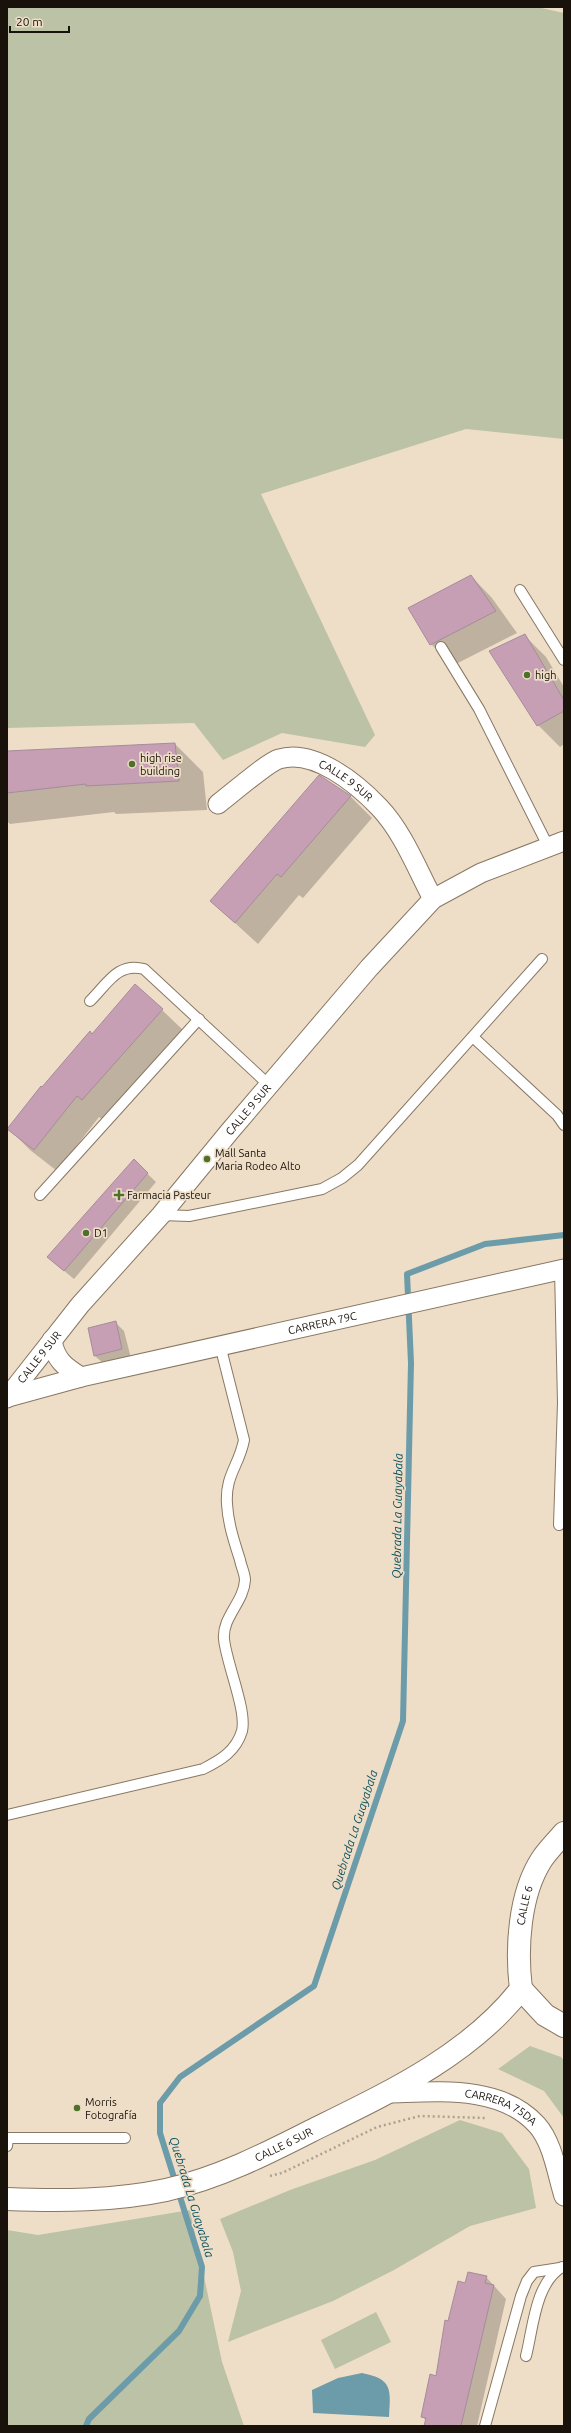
<svg xmlns="http://www.w3.org/2000/svg" width="571" height="2433" viewBox="0 0 571 2433" font-family="Ubuntu,sans-serif">
<rect width="100%" height="100%" fill="#efdec7"/>
<g fill="#bbc2a5">
<polygon points="7,7 537,7 564,13 564,439 466,429 261,494 375,735 365,747 282,733 223,760 194,723 7,728"/>
<polygon points="530,2046 561,2057 564,2061 564,2118 544,2091 498,2069"/>
<polygon points="460,2120 502,2133 529,2169 536,2208 470,2226 394,2270 333,2301 228,2342 241,2291 233,2252 220,2219 290,2190 375,2160"/>
<polygon points="190,2210 222,2362 244,2426 7,2426 7,2230 38,2235"/>
<polygon points="376,2312 391,2342 335,2369 321,2340"/>
</g>
<path fill="#6c9ca9" d="M362 2373C392 2379 391 2388 389 2417L313 2413 312 2390 338 2378Z"/>
<g fill="#0003">
<polygon points="471,576 492,598 517,633 452,666 431,644"/>
<polygon points="525,636 546,657 564,687 564,744 560,747 538,725"/>
<polygon points="175,744 203,772 207,810 116,814 114,812 10,824 7,821 7,752"/>
<polygon points="350,796 372,818 303,898 299,895 258,944 211,901"/>
<polygon points="162,1010 184,1031 105,1121 99,1117 57,1171 30,1150 9,1129 93,1035"/>
<polygon points="134,1161 156,1182 74,1279 57,1265"/>
<polygon points="115,1322 124,1331 131,1358 104,1364 95,1356"/>
<polygon points="486,2277 506,2299 477,2426 425,2426 426,2421 422,2416 466,2284"/>
</g>
<g fill="none" stroke-linecap="round" stroke-linejoin="round">
<polyline stroke="#6c9ca9" stroke-width="6" points="86,2426 89,2419 179,2331 200,2296 202,2267 160,2133 160,2103 180,2077 314,1986 403,1721 411,1363 407,1274 485,1244 564,1235"/>
</g>
<g fill="#c69fb5" stroke="#a58c9a">
<polygon points="471,575 496,611 430,645 408,608"/>
<polygon points="525,634 564,700 564,711 537,726 489,651"/>
<polygon points="175,743 179,781 86,786 86,784 7,793 7,751"/>
<polygon points="319,775 351,796 281,877 277,874 235,923 210,901"/>
<polygon points="135,984 163,1009 82,1100 77,1096 34,1150 7,1129 41,1086 42,1087 90,1031 92,1034"/>
<polygon points="134,1159 148,1173 64,1271 47,1257"/>
<polygon points="116,1321 122,1349 94,1356 88,1328"/>
<polygon points="468,2272 487,2276 485,2283 494,2285 461,2426 424,2426 426,2418 421,2417 430,2374 436,2376 445,2320 448,2321 458,2281 465,2283"/>
</g>
<g fill="none" stroke-linecap="round" stroke-linejoin="round">
<defs>
<g id="service">
<polyline points="520,590 564,660"/>
<polyline points="441,647 479,709 548,846"/>
<path d="M90 1001C108 983 118 962 144 969L269 1085"/>
<polyline points="474,1038 557,1115 564,1125"/>
<polyline points="40,1195 199,1019"/>
<polyline points="161,1215 189,1216 322,1189 342,1178 358,1165 542,959"/>
<polyline points="559,1525 563,1403 560,1269"/>
<path d="M7 1815 203 1769C221 1760 236 1751 242 1731 247 1710 226 1662 224 1639 222 1617 244 1602 245 1580 245 1574 241 1566 240 1560 234 1541 228 1523 227 1504 225 1475 239 1466 244 1440L220 1345"/>
<polyline points="7,2146 8,2138 125,2138"/>
<path d="M526 2356C533 2329 535 2283 562 2267"/>
<polyline points="485,2426 521,2296 527,2281 534,2272 560,2268"/>
</g>
<g id="minor">
<path id="s1" d="M218 804C230 795 268 762 279 759 314 748 357 784 379 807 403 832 417 869 433 899"/>
<path d="M52 1340C55 1360 65 1367 81 1377"/>
<path id="s2" d="M8 1397 81 1377 564 1269"/>
<path id="s3" d="M7 1398 80 1305 161 1215 230 1131 369 968 433 899 481 873 564 841"/>
<path id="s4" d="M387 2093C436 2092 500 2084 537 2125 553 2143 557 2174 564 2196"/>
</g>
<g id="tertiary">
<path id="s5" d="M521 1989C516 1949 519 1894 542 1859 548 1850 557 1841 564 1833"/>
</g>
<g id="secondary">
<path id="s6" d="M7 2199C60 2201 114 2201 166 2190 218 2178 264 2155 311 2131 386 2094 469 2056 521 1989L545 2015 564 2026"/>
</g>
</defs>
<use href="#service" stroke="#887863" stroke-width="12"/>
<use href="#minor" stroke="#887863" stroke-width="21"/>
<use href="#tertiary" stroke="#887863" stroke-width="24"/>
<use href="#secondary" stroke="#887863" stroke-width="24"/>
<polyline stroke="#aea18e" stroke-width="2.5" stroke-dasharray="2 3" stroke-linecap="butt" points="270,2176 282,2173 377,2127 420,2116 486,2118"/>
<use href="#service" stroke="#fff" stroke-width="10"/>
<use href="#minor" stroke="#fff" stroke-width="19"/>
<use href="#tertiary" stroke="#fff" stroke-width="22"/>
<use href="#secondary" stroke="#fff" stroke-width="22"/>
</g>
<g fill="#4e712a" stroke="#efdec7" stroke-width="1.5">
<circle cx="527" cy="675" r="4"/>
<circle cx="132" cy="764" r="4"/>
<circle cx="207" cy="1159" r="4"/>
<path d="M117 1189h4v4h4v4h-4v4h-4v-4h-4v-4h4z"/>
<circle cx="86" cy="1233" r="4"/>
<circle cx="77" cy="2108" r="4"/>
</g>
<g text-anchor="middle" dominant-baseline="central" stroke-width="3.5" stroke-linejoin="round" paint-order="stroke">
<g font-size="11" fill="#18120a" stroke="#efdec7" text-anchor="start">
<text x="535" y="675">high</text>
<text x="140" y="758">high rise<tspan x="140" dy="13">building</tspan></text>
<text x="215" y="1153">Mall Santa<tspan x="215" dy="13">Maria Rodeo Alto</tspan></text>
<text x="127" y="1195">Farmacia Pasteur</text>
<text x="94" y="1233">D1</text>
<text x="85" y="2102">Morris<tspan x="85" dy="13">Fotografía</tspan></text>
</g>
<g font-size="11" fill="#18120a" stroke="#efdec7">
<text stroke="none"><textPath href="#s1" startOffset="149">CALLE 9 SUR</textPath></text>
<text stroke="none"><textPath href="#s3" startOffset="376">CALLE 9 SUR</textPath></text>
<text stroke="none"><textPath href="#s2" startOffset="323">CARRERA 79C</textPath></text>
<text stroke="none"><textPath href="#s3" startOffset="52">CALLE 9 SUR</textPath></text>
<text stroke="none"><textPath href="#s5" startOffset="84">CALLE 6</textPath></text>
<text stroke="none"><textPath href="#s4" startOffset="117">CARRERA 75DA</textPath></text>
<text stroke="none"><textPath href="#s6" startOffset="286">CALLE 6 SUR</textPath></text>
</g>
<g font-size="12" font-style="italic" fill="#0a505f" stroke="#efdec7">
<text transform="translate(397 1516) rotate(-89)">Quebrada La Guayabala</text>
<text transform="translate(354 1830) rotate(-72)">Quebrada La Guayabala</text>
<text transform="translate(192 2197) rotate(73)">Quebrada La Guayabala</text>
</g>
</g>
<rect width="571" height="2433" fill="none" stroke="#18120a" stroke-width="16"/>
<path d="M10 26v6h59v-6" fill="none" stroke="#18120a" stroke-width="2"/>
<text x="16" y="26" font-size="12" fill="#18120a" stroke="#efdec7" stroke-width="3" paint-order="stroke">20 m</text>
</svg>
